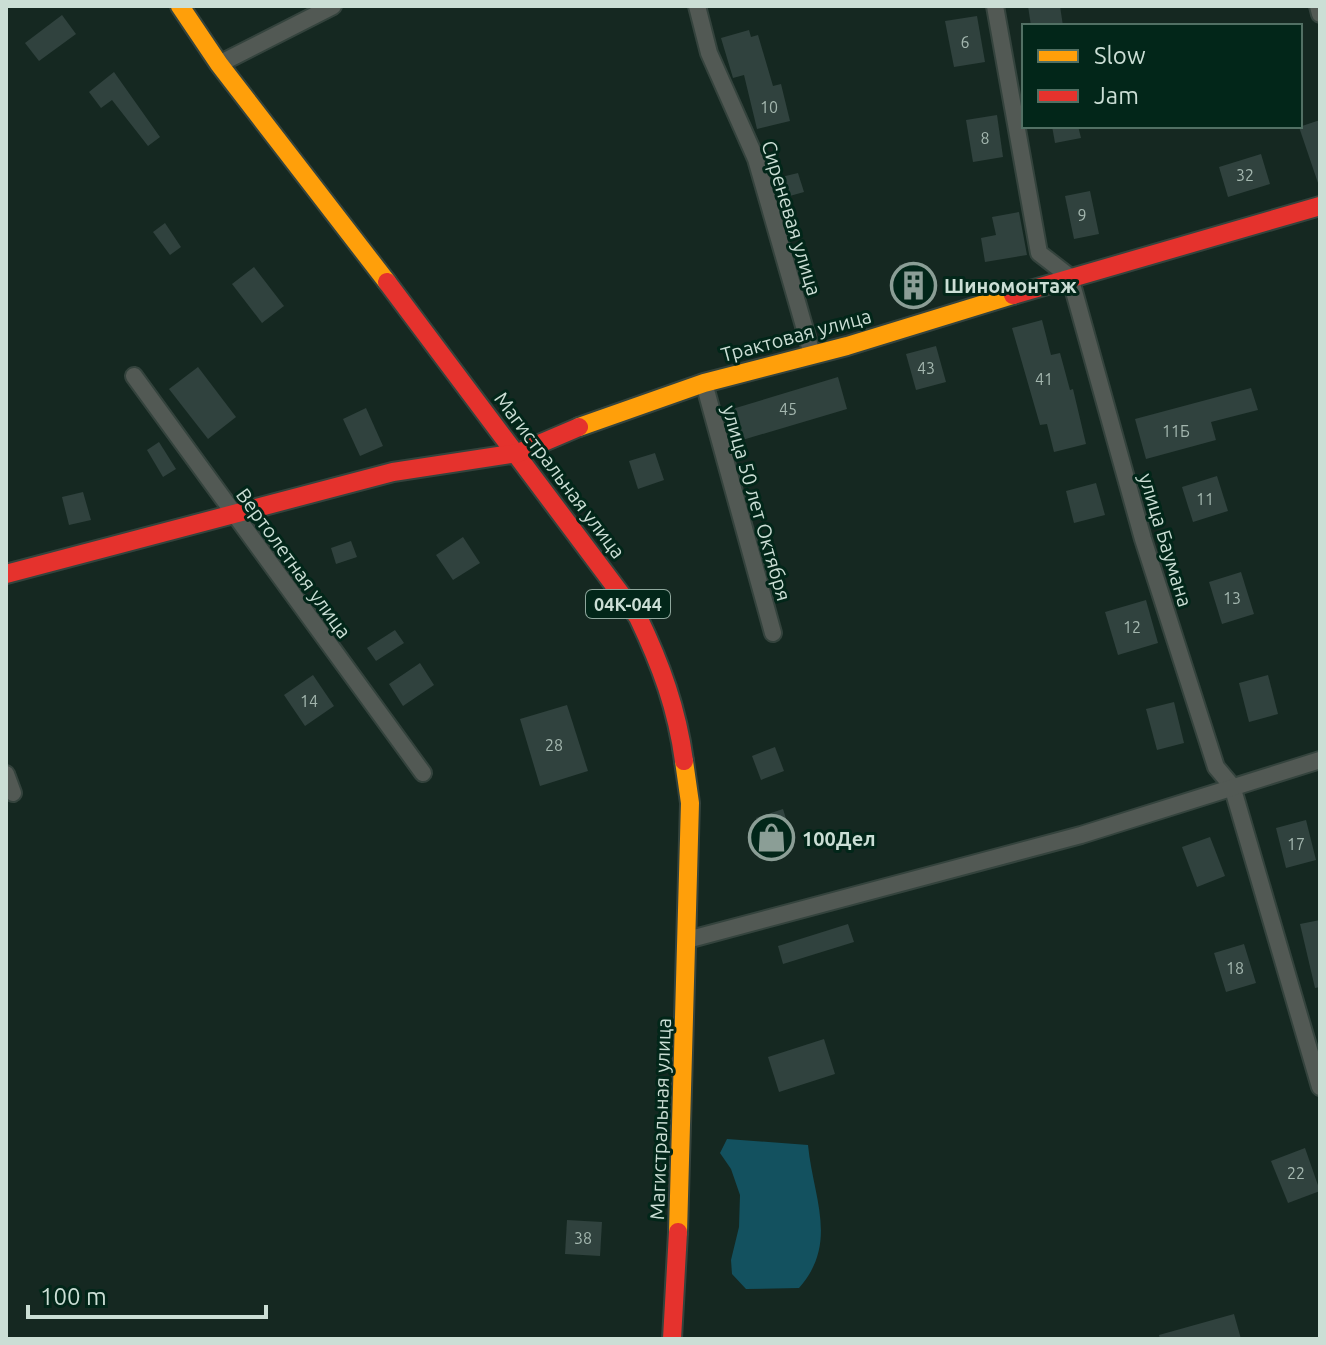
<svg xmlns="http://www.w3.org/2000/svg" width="1326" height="1345" viewBox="0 0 1326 1345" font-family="Ubuntu,sans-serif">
<rect width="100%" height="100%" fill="#152821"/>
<path fill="#13515f" d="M727 1139 808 1145C813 1197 839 1243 799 1288L746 1289 732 1274 731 1260 739 1227 740 1195 731 1169 720 1153Z"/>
<g fill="#30423e">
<polygon points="1028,6 1060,6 1063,26 1031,26"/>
<polygon points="62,15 76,34 39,61 25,43"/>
<polygon points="977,16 985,62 954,67 945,21"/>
<polygon points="749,30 751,37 758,35 773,86 781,84 790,121 757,129 744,75 733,78 721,38"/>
<polygon points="114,72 160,137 148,146 112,100 101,108 89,92"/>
<polygon points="997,115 1003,157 973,162 966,120"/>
<polygon points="1320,120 1320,183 1318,183 1299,127"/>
<polygon points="1052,126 1078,126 1081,138 1055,143"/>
<polygon points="1261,154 1270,184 1228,197 1219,167"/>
<polygon points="798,173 804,192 779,199 773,179"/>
<polygon points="1090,191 1099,234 1074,239 1065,196"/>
<polygon points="1019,212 1027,255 985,262 981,238 996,235 992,217"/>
<polygon points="165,223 181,247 170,255 153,232"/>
<polygon points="912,262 914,275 921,273 925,294 905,298 899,265"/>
<polygon points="254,267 284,306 262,323 232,284"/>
<polygon points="1042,320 1051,355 1060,353 1070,390 1073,389 1086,444 1054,452 1047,424 1040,425 1012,328"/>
<polygon points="936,346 946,382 916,390 906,354"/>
<polygon points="198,367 236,417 208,439 169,389"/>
<polygon points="838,377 847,409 739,441 729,410"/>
<polygon points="1251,388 1258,410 1211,422 1216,440 1146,459 1135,419"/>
<polygon points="366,408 383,446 360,456 343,419"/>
<polygon points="159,442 176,469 163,477 147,450"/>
<polygon points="655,453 664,480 638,489 629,461"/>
<polygon points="1217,476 1228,511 1193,522 1182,487"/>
<polygon points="1096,483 1105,515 1074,523 1066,491"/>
<polygon points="83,492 91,520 69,525 62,497"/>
<polygon points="463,537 480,563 453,580 436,555"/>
<polygon points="351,541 357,557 336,564 331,548"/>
<polygon points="1241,572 1254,614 1222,624 1209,582"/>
<polygon points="1146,600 1158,643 1118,655 1105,612"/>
<polygon points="395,630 404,643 376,661 367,648"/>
<polygon points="420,663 434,685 403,706 389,684"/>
<polygon points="313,675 334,706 305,726 284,695"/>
<polygon points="1268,675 1278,714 1249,722 1239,683"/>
<polygon points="1174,702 1184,743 1157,750 1146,709"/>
<polygon points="567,705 588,771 540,786 520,719"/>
<polygon points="775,747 784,771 761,780 752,756"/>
<polygon points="783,809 793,841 766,849 756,818"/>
<polygon points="1306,820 1316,860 1286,868 1276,828"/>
<polygon points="1210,837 1225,876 1197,887 1182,847"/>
<polygon points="1320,920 1320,987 1315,988 1300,924"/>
<polygon points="848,924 854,942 783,964 778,946"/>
<polygon points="1244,944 1256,983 1226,992 1214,953"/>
<polygon points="824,1039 835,1074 779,1092 768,1057"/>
<polygon points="1305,1148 1320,1191 1288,1203 1271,1161"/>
<polygon points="567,1220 602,1222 600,1256 565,1254"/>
<polygon points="1234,1314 1241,1339 1160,1339 1159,1335"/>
</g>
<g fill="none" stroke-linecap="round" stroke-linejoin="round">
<defs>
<g id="street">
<polyline points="697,6 709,53 756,159 812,354"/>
<polyline points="995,6 1039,253 1070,277 1143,539 1216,767 1232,786 1320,1087"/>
<polyline points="1318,6 1320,14"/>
<polyline points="219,64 333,6"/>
<polyline points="134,376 423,773"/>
<polyline points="704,383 773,633"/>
<polyline points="6,774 13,793"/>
<polyline points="687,940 1081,835 1320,760"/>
</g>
<g id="slow">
<polyline points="180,6 219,64 387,282"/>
<polyline points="579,427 704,383 847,346 1013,295"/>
<polyline points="678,1232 690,803 684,761"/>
</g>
<g id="jam">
<path d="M387 282 638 617C661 665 677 709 684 761"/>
<polyline points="1013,295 1320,206"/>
<polyline points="6,574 393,472 518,453 579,427"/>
<polyline points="672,1339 678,1232"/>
</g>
</defs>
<use href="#street" stroke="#34433d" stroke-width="20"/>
<use href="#slow" stroke="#34433d" stroke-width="22"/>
<use href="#jam" stroke="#34433d" stroke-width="22"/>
<use href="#street" stroke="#525954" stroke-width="16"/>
<use href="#slow" stroke="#ff9f0a" stroke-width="18"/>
<use href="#jam" stroke="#e5322d" stroke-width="18"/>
</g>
<defs>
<symbol id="building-ring" viewBox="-11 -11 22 22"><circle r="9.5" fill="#022619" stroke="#8b9e96" stroke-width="1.5"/><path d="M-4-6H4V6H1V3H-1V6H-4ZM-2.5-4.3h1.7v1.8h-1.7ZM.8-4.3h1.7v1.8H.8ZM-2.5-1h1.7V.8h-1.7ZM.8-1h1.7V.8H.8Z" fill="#8b9e96"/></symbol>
<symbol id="shop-ring" viewBox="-11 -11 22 22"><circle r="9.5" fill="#022619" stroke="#8b9e96" stroke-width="1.5"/><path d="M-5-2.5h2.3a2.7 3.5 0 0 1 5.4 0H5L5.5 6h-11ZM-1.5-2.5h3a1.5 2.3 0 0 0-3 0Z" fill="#8b9e96"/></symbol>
</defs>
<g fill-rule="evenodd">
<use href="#building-ring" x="888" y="260" width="51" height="51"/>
<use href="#shop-ring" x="746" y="812" width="51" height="51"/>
</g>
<g text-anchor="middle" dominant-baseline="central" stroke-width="6" stroke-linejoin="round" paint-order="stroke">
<g font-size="16" fill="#a4b7af">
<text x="965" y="42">6</text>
<text x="769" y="107">10</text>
<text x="985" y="138">8</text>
<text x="1245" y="175">32</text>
<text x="1082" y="215">9</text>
<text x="926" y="368">43</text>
<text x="1044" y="379">41</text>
<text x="788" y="409">45</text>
<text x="1176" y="431">11Б</text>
<text x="1205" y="499">11</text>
<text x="1232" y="598">13</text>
<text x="1132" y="627">12</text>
<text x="309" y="701">14</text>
<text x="554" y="745">28</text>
<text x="1296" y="844">17</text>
<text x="1235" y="968">18</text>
<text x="1296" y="1173">22</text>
<text x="583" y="1238">38</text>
</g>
<rect fill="#022619" stroke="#8fa79d" stroke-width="2" x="586" y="590" width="84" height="28" rx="6"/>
<g font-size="18" font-weight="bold" fill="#cbded5">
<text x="628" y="604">04К-044</text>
</g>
<g font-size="20" fill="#cbded5" stroke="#022619">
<text transform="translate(792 218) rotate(73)">Сиреневая улица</text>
<text transform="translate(796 335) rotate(-15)">Трактовая улица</text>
<text transform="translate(560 475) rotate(53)">Магистральная улица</text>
<text transform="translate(757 503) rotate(74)">улица 50 лет Октября</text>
<text transform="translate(1166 540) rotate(73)">улица Баумана</text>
<text transform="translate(294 563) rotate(54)">Вертолетная улица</text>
<text transform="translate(660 1119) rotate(-88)">Магистральная улица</text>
</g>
<g font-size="20" font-weight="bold" fill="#cbded5" stroke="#022619" text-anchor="start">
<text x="944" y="285">Шиномонтаж</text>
<text x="802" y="838">100Дел</text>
</g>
</g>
<rect width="1326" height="1345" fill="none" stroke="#cbded5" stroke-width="16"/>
<rect x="1022" y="24" width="280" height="104" fill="#022619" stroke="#527064" stroke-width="2"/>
<rect x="1038" y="50" width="40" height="12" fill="#ff9f0a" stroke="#527064" stroke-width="2"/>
<text x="1094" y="64" font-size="24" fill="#cbded5">Slow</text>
<rect x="1038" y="90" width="40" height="12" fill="#e5322d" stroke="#527064" stroke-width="2"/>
<text x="1094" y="104" font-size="24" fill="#cbded5">Jam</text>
<path d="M28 1305v12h238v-12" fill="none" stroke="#cbded5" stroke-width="4"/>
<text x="40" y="1305" font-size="24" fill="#cbded5" stroke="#022619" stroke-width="6" paint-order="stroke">100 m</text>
</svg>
